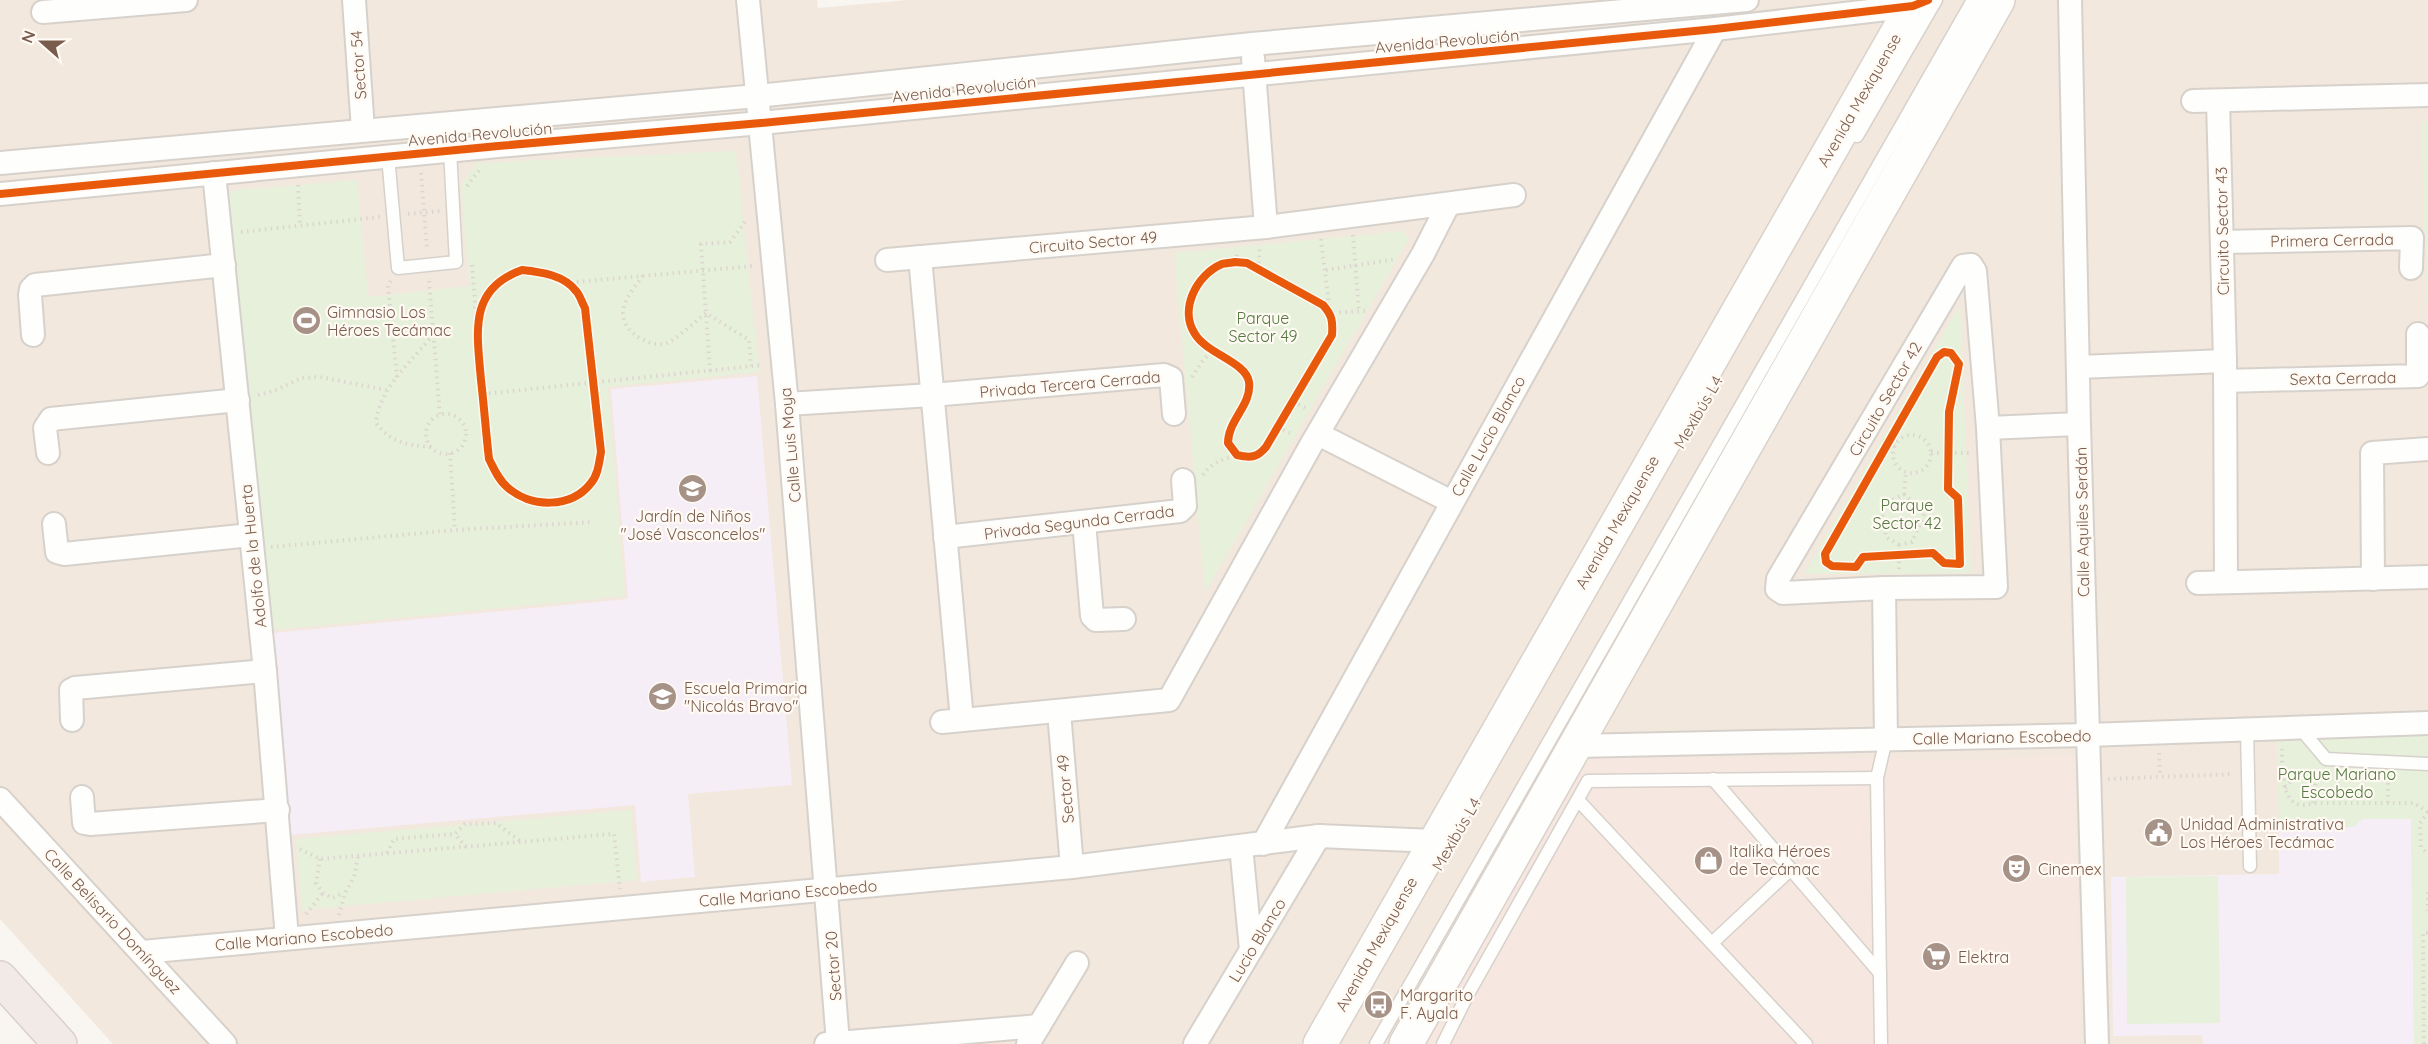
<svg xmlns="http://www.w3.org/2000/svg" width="2428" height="1044" viewBox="0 0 2428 1044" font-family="Quicksand,sans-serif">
<rect width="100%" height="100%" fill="#f9f5f0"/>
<polygon fill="#f2e8de" points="0,0 817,0 818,8 909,0 2428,0 2428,1044 113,1044 0,919"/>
<polygon fill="#f6e8e1" points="1573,757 1961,759 2075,757 2080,1044 1410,1044"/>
<g fill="#f6eef6">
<polygon points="757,376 792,785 688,794 695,877 641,882 635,805 290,835 273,633 628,599 611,389"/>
<polygon points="2411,818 2414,1044 2203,1044 2202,1035 2113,1036 2111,877 2279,874 2279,828 2353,827 2363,819"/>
</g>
<g fill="#e7f0db">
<polygon points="2421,121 2428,121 2428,354"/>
<polygon points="736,151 759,372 608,387 625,596 272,630 228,191 357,180 368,297 469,286 461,184 477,163"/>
<polygon points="1403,231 1409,238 1205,593 1174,253"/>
<polygon points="1960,304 1971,573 1804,574"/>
<polygon points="2428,736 2428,1044 2414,1044 2411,819 2363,819 2353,827 2279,828 2277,741"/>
<polygon points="631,810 637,880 302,910 296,839"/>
<polygon points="2218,876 2220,1023 2127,1024 2126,877"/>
</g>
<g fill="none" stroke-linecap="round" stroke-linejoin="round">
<defs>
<g id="lane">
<polyline points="1857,136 1936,0"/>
<polyline points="388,156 398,268 456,262 450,150"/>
<polyline points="2300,728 2326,759 2428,764"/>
<polyline points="2247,729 2250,866"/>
<polyline points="1713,779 1880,973"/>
<polyline points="1578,800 1806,1044"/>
<polyline points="1712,943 1791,869"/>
<polyline points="1376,1044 1973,0"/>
<polyline points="1443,1044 1468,994 1588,781 1877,778"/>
<polyline points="1881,1044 1877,778 1886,739"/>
</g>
<g id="street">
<polyline points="354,0 363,130"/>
<polyline points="748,0 787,404 838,1043"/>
<polyline points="2070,0 2079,424 2097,1044"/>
<polyline points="43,12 186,0"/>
<polyline points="1253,58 1266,227"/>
<polyline points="2193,101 2428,95"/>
<polyline points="2218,101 2225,361 2226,582"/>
<polyline points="0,163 757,96 1252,44 1747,0"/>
<polyline points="214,173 265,671 287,938"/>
<polyline points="0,194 498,146 761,123 1715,29 1913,6"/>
<polyline points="2223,242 2412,238 2411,268"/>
<polyline points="920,257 962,720"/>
<polyline points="887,260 1266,227 1514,195"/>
<polygon points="1971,265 1975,271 1988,428 1996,587 1884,588 1783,593 1777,589 1778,579 1963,266"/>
<polyline points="33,335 30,295 31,289 35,285 224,265"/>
<polyline points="2079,367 2225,361"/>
<polyline points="2225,381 2418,376 2418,334"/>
<polyline points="787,404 932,395 1164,375 1171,378 1174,414"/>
<polyline points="1988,428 2079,424"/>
<polyline points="1318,434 1452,502"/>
<polyline points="48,453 45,428 51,419 238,400"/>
<polyline points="1084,522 1092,616 1096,620 1124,619"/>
<polyline points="54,524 57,552 64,554 251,535"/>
<polyline points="945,537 1180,511 1185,506 1183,480"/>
<polyline points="2373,579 2372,453 2428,449"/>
<polyline points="2198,583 2428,577"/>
<polyline points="1884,588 1886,739"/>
<polyline points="1059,712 1072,867"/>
<polyline points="72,720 71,690 75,688 265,671"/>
<polyline points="942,722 1169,700 1311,445 1423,254 1448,205"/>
<polyline points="1576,746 2087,735 2428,723"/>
<polyline points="82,797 84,823 90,824 278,810"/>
<polyline points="0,799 225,1044"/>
<polyline points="1263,844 1715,29"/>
<polyline points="1241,846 1251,950"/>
<polyline points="142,952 1072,867 1319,836 1434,841"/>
<polyline points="826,1044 1039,1026"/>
<polyline points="1028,1044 1077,963"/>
<polyline points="1195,1044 1319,836"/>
</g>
<g id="secondary">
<polyline points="1320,1044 1916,0"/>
<polyline points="1406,1044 1998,0"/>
</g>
<polyline id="highway" points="0,978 60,1044"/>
</defs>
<use href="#lane" stroke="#d7d1cb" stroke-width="15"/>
<use href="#street" stroke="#d7d1cb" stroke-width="26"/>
<use href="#secondary" stroke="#d9d2cb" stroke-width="36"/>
<use href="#highway" stroke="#dad1cc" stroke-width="36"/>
<g stroke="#dcd5d0" stroke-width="4" stroke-dasharray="1.5 4.5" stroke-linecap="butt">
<polyline points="421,173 427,249"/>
<polyline points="298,185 300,226"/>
<polyline points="467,186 481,168"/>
<polyline points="408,214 440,211"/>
<polyline points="241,232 380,217"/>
<polyline points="1353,235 1359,312"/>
<polyline points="1321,239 1330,313 1365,311"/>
<polyline points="1235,262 1238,251"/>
<polyline points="472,265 477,327"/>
<polyline points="1258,269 1260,246"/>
<polyline points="1326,270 1397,259"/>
<path d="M643 276C635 287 624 298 623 313 623 332 647 346 664 344 674 342 697 320 706 313L749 340 751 366"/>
<polyline points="391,281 388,286 397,378"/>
<polyline points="429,281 440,415"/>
<polyline points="565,283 753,266"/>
<polyline points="710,371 701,244 730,242 747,219"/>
<polyline points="1192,377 1204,359 1212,352"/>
<polyline points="483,394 762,365"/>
<polyline points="258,395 277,390 301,378 320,377 386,390"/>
<polyline points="1293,402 1308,409"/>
<circle cx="446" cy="434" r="20"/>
<polyline points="1278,427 1293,435"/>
<circle cx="1912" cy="454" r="19"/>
<polyline points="1883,440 1895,447"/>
<path d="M431 447C407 445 391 443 376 423 379 388 412 361 433 335"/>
<polyline points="450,453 455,530"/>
<polyline points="1931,453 1969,453"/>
<path d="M1203 475C1211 463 1223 459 1237 455"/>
<polyline points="1899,545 1912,542 1925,513 1904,494"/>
<polyline points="271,547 455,530 593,522"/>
<polyline points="1899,569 1899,545 1886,537 1881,506 1904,494 1906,472"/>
<path d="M2282 749C2282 769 2280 815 2313 803H2414L2428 812"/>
<polyline points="2159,753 2160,776"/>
<polyline points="2388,777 2388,803"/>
<polyline points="2108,779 2233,774"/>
<path d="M2285 788C2295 776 2300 771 2316 774"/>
<polyline points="2313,803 2317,772"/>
<polyline points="2428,812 2420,823 2421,847 2428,854"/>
<polyline points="466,847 455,834 465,824 496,823 520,841"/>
<polyline points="300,849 320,859 614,834 620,889"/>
<polyline points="387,853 394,839 455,834"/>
<polyline points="320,859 316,883 323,893 332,898 344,893"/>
<polyline points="2428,892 2428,911"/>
<polyline points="306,914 323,893"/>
<polyline points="339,915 345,893 354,877 358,856"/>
<polyline points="2424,1044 2423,933 2428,933"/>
</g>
<use href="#lane" stroke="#fefefd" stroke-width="12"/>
<use href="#street" stroke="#fefefd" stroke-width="22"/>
<use href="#secondary" stroke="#fefefd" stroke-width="33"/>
<use href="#highway" stroke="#f2eae7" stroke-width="33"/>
<defs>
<g id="cycleway">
<polyline points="0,194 498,146 761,123 1715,29 1913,6 1928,0"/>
<path d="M1235 262 1247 263 1323 305C1332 315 1333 321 1332 335L1266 447C1257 458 1250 458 1237 455L1228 443C1228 420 1252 405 1249 382 1246 362 1207 354 1195 334 1179 310 1196 275 1222 264 1225 263 1231 263 1235 262Z"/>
<path d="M522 270C541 272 564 275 576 291 580 295 582 303 585 308L601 452C599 463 598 475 591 483 571 509 530 508 507 487 498 479 494 469 489 459 486 433 484 406 481 380 477 333 468 289 522 270Z"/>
<polygon points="1944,352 1951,353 1959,364 1949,412 1948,489 1958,498 1960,564 1944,563 1933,553 1863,557 1856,567 1832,566 1826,562 1825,554 1937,357"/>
</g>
</defs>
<use href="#cycleway" stroke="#fffaf3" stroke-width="11"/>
<use href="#cycleway" stroke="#e8590c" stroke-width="8"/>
</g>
<defs>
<symbol id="stadium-disc" viewBox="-11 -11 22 22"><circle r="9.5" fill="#a69286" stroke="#fffaf3"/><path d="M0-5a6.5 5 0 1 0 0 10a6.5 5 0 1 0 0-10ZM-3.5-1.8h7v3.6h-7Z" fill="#fff"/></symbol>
<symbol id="school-disc" viewBox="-11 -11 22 22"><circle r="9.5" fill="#a69286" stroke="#fffaf3"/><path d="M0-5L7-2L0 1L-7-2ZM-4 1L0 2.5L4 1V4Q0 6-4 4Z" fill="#fff"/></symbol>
<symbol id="civic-disc" viewBox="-11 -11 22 22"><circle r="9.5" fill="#a69286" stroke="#fffaf3"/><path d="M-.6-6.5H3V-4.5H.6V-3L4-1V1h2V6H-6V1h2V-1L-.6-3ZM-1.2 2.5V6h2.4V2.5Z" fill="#fff"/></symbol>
<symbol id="shop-disc" viewBox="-11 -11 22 22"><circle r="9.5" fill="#a69286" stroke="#fffaf3"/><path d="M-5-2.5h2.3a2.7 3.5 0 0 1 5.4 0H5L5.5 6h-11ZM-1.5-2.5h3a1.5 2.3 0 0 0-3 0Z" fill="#fff"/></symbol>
<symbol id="theatre-disc" viewBox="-11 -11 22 22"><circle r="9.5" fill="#a69286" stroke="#fffaf3"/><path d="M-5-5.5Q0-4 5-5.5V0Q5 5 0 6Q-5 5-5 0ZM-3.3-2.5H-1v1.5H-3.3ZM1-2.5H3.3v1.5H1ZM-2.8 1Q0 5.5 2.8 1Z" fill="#fff"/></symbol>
<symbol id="supermarket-disc" viewBox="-11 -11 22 22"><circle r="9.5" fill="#a69286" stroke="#fffaf3"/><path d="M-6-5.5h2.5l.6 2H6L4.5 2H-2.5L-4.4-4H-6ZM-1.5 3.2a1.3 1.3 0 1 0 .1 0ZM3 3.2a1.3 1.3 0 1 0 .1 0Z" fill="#fff"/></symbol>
<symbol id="bus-disc" viewBox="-11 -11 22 22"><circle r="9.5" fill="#a69286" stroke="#fffaf3"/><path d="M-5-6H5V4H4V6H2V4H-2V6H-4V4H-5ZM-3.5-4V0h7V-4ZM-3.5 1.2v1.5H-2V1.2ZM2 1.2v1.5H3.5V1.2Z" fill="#fff"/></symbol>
</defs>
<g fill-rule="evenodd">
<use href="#stadium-disc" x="290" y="304" width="33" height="33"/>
<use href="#school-disc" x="676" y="472" width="33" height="33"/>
<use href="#school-disc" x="646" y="680" width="33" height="33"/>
<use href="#civic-disc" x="2142" y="816" width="33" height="33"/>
<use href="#shop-disc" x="1692" y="844" width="33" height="33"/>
<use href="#theatre-disc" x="2000" y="852" width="33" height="33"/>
<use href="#supermarket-disc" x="1920" y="940" width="33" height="33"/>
<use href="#bus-disc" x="1362" y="988" width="33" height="33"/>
</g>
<g text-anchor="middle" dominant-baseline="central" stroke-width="4.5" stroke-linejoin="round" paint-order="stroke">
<g font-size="16" fill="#7a5c4d" stroke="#fffaf3">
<text transform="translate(1447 41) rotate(-5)">Avenida Revolución</text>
<text transform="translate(358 65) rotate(-94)">Sector 54</text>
<text transform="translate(964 89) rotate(-6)">Avenida Revolución</text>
<text transform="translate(1859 100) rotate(-60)">Avenida Mexiquense</text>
<text transform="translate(480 134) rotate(-5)">Avenida Revolución</text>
<text transform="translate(2222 231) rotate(-91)">Circuito Sector 43</text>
<text transform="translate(2332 240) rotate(-1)">Primera Cerrada</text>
<text transform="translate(1093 242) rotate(-5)">Circuito Sector 49</text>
<text transform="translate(2343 378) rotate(-1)">Sexta Cerrada</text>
<text transform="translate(1070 384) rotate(-5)">Privada Tercera Cerrada</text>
<text transform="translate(1885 399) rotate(-60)">Circuito Sector 42</text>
<text transform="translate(1698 412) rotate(-60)">Mexibús L4</text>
<text transform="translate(1488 436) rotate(-61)">Calle Lucio Blanco</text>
<text transform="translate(790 445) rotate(-95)">Calle Luis Moya</text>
<text transform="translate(1079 522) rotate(-7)">Privada Segunda Cerrada</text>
<text transform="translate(1617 522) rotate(-60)">Avenida Mexiquense</text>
<text transform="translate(2082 522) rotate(-91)">Calle Aquiles Serdán</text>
<text transform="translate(253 556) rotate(-96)">Adolfo de la Huerta</text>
<text transform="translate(2002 737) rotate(-1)">Calle Mariano Escobedo</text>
<text transform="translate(1065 789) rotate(-95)">Sector 49</text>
<text transform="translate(1456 834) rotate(-60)">Mexibús L4</text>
<text transform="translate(788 893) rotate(-5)">Calle Mariano Escobedo</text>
<text transform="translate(113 921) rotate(47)">Calle Belisario Domínguez</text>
<text transform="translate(304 937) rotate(-5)">Calle Mariano Escobedo</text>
<text transform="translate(1257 940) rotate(-59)">Lucio Blanco</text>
<text transform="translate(1376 944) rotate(-61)">Avenida Mexiquense</text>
<text transform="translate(833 966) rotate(-94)">Sector 20</text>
</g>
<g font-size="16" fill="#7a5c4d" stroke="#fffaf3" text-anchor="start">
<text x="327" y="312">Gimnasio Los<tspan x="327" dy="18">Héroes Tecámac</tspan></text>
<text x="693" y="516" text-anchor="middle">Jardín de Niños<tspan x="693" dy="18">"José Vasconcelos"</tspan></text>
<text x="684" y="688">Escuela Primaria<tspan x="684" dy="18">"Nicolás Bravo"</tspan></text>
<text x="2180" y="824">Unidad Administrativa<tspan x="2180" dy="18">Los Héroes Tecámac</tspan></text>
<text x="1729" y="851">Italika Héroes<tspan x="1729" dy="18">de Tecámac</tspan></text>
<text x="2038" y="869">Cinemex</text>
<text x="1958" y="957">Elektra</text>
<text x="1400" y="995">Margarito<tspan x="1400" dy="18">F. Ayala</tspan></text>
</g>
<g font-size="16" fill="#537a41" stroke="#fffaf3">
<text x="1263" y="318">Parque<tspan x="1263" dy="18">Sector 49</tspan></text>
<text x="1907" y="505">Parque<tspan x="1907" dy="18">Sector 42</tspan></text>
<text x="2337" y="774">Parque Mariano<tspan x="2337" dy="18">Escobedo</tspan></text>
</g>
</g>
<g transform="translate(42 42) rotate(291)" stroke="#fffaf3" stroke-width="4.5" paint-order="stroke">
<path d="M0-4.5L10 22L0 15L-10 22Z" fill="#7a5c4d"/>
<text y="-9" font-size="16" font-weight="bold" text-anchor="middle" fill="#7a5c4d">N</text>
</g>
</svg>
